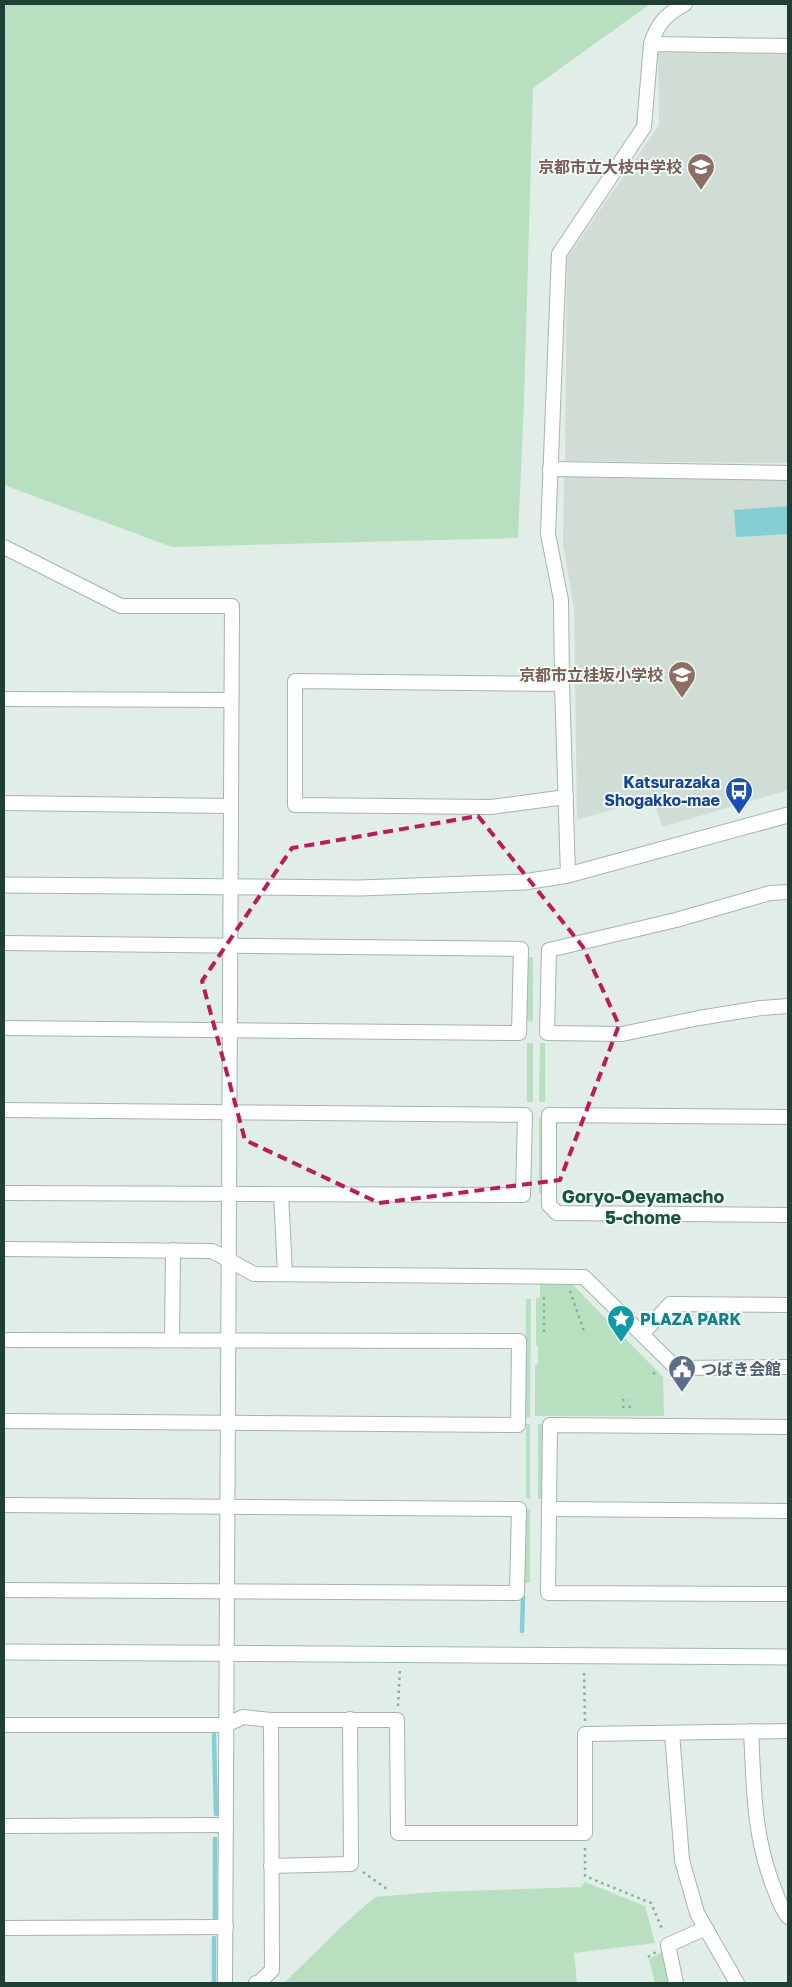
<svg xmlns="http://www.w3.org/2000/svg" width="792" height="1987" viewBox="0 0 792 1987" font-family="'Golos Text','Noto Sans JP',sans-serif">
<rect width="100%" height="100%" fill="#e1ede7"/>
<g fill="#cfddd5">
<polygon points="658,52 788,54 788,463 565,461 567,258 659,125"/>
<polygon points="564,477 788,479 788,790 662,827 653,798 577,820 574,608 563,545"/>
</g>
<g fill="#b8e0c0">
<polygon points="4,4 650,4 533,88 524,402 518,538 172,547 4,485"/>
<polygon points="527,957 533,957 533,1022 527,1021"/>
<rect x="527" y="1043" width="6" height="59"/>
<polygon points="540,1043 545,1043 545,1102 539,1102"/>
<rect x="539" y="1118" width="5" height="75"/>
<polygon points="540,1284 572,1284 663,1377 664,1416 535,1416 535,1365 538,1364 538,1347 536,1345 536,1298 540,1298"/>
<polygon points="526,1299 531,1299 530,1417 525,1417"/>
<polygon points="526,1424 530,1424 530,1499 526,1498"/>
<rect x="538" y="1424" width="5" height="75"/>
<rect x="525" y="1509" width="5" height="74"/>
<polygon points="585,1882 645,1906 655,1943 574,1953 577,1983 284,1983 341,1927 375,1897 433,1892 581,1887"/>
<polygon points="662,1952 670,1983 655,1983 649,1959"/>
</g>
<polygon fill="#84cfd6" points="788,506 788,534 736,537 734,510"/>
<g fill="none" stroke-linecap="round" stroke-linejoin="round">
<g stroke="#84cfd6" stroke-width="4.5">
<polyline points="522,1631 523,1597"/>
<polyline points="214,1735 216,1814"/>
<polyline points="215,1839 215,1918"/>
<polyline points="214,1983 214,1938"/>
</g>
<defs>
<g id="street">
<path d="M651 44C657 24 666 14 685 4"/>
<polyline points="550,469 788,473"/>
<polyline points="4,547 121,606 232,606 225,1983"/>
<polyline points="562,684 295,681 295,805 491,807 566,797"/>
<polyline points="4,699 231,700"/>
<polyline points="4,803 231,806"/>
<polyline points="568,875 562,684 561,600 548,534 559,254 644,127 651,44 788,46"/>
<polyline points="788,892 770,893 676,920 549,950 547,1033 622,1034 699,1018 761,1008 788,1006"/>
<polyline points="4,943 521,949 519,1033 4,1028"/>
<polyline points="4,1110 525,1115 523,1195 4,1193"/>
<polyline points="788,1117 549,1115 549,1205 557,1213 788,1215"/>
<polyline points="281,1194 285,1274"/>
<polyline points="4,1249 212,1251 254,1274 584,1277 676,1368 788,1367"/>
<polyline points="642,1334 670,1304 788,1305"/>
<polyline points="4,1340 519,1341 518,1425 4,1421"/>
<polyline points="172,1340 173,1250"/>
<polyline points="788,1427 550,1425 548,1593 788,1594"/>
<polyline points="4,1505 519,1509 517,1593 4,1590"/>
<polyline points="549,1509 788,1511"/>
<polyline points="4,1725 226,1725 243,1717 271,1720 397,1720 398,1833 585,1833 585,1734 788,1731"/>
<path d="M751 1731C754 1786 753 1831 772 1883 777 1895 780 1907 788 1917"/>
<polyline points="672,1733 682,1860 697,1913 737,1983"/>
<polyline points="4,1826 226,1825"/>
<polyline points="271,1866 351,1864 350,1719"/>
<polyline points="4,1928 226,1927"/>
<polyline points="256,1983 259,1983 272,1970 271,1720"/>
<polyline points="676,1983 668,1945 706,1928"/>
</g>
<g id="secondary">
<polyline points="4,885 360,888 524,882 568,875 788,815"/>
<polyline points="4,1652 788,1657"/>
</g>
</defs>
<use href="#street" stroke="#a3b5ae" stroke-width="16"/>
<use href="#secondary" stroke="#9eb9ae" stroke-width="17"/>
<g stroke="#7fb39f" stroke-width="2.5" stroke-dasharray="2.5 4" stroke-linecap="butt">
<polyline points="570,1291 585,1334"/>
<polyline points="544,1332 544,1295"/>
<polyline points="654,1372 654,1377"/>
<polyline points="622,1400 629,1400"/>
<polyline points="622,1407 633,1407"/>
<polyline points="584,1673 585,1721"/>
<polyline points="398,1706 400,1669"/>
<polyline points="585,1848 585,1876 651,1903 663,1931"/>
<polyline points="363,1872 387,1889"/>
<polyline points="648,1957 656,1952"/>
</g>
<use href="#street" stroke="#fff" stroke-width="14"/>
<use href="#secondary" stroke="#fff" stroke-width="15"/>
</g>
<path fill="none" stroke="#c2185b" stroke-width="4" stroke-dasharray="10 6" stroke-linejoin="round" d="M478 816 583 947 619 1025 560 1180 379 1203 245 1140 202 981 292 848Z"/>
<defs>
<symbol id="school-pin" viewBox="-11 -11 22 30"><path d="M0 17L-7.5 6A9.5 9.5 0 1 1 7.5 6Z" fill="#8d6e63" stroke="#f2f9f5"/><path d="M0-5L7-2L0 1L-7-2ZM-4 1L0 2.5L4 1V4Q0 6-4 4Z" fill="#fff"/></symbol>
<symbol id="bus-pin" viewBox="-11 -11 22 30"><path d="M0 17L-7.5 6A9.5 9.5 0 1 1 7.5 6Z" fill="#1a4fb4" stroke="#f2f9f5"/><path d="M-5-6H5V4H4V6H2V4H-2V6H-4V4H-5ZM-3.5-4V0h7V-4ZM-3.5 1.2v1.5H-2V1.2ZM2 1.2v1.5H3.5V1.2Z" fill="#fff"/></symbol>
<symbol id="sight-pin" viewBox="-11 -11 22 30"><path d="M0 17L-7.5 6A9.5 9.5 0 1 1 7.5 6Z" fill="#0f9aa8" stroke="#f2f9f5"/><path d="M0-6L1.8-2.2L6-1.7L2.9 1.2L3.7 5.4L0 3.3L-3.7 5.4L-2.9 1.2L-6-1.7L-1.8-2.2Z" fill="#fff"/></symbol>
<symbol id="civic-pin" viewBox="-11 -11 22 30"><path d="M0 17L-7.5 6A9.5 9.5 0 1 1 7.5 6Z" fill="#5c6f8a" stroke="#f2f9f5"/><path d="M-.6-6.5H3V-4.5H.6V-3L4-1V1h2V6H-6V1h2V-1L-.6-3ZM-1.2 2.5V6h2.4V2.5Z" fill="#fff"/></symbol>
</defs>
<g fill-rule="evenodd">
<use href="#school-pin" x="685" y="151" width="32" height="43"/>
<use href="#school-pin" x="666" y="659" width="32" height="43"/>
<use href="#bus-pin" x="723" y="775" width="32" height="43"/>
<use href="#sight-pin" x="605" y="1303" width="32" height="43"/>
<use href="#civic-pin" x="666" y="1353" width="32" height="43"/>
</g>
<g text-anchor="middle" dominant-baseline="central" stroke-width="4" stroke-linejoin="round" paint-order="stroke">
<g font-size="16" font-weight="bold" fill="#785e54" stroke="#f2f9f5" text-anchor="end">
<text x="682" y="167">京都市立大枝中学校</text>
<text x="663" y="675">京都市立桂坂小学校</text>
</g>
<g font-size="16" font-weight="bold" fill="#164399" stroke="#f2f9f5" text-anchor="end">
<text x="720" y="782">Katsurazaka<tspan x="720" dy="18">Shogakko-mae</tspan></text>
</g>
<g font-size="16" font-weight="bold" fill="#0d838f" stroke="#f2f9f5" text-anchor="start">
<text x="640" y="1319">PLAZA PARK</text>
</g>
<g font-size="16" font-weight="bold" fill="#4e5e75" stroke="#f2f9f5" text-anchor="start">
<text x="701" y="1369">つばき会館</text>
</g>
<g font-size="18" font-weight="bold" fill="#1a5341" stroke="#f2f9f5">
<text x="643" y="1196">Goryo-Oeyamacho<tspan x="643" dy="21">5-chome</tspan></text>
</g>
</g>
<rect width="792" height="1987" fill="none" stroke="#203f34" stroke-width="10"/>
</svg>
